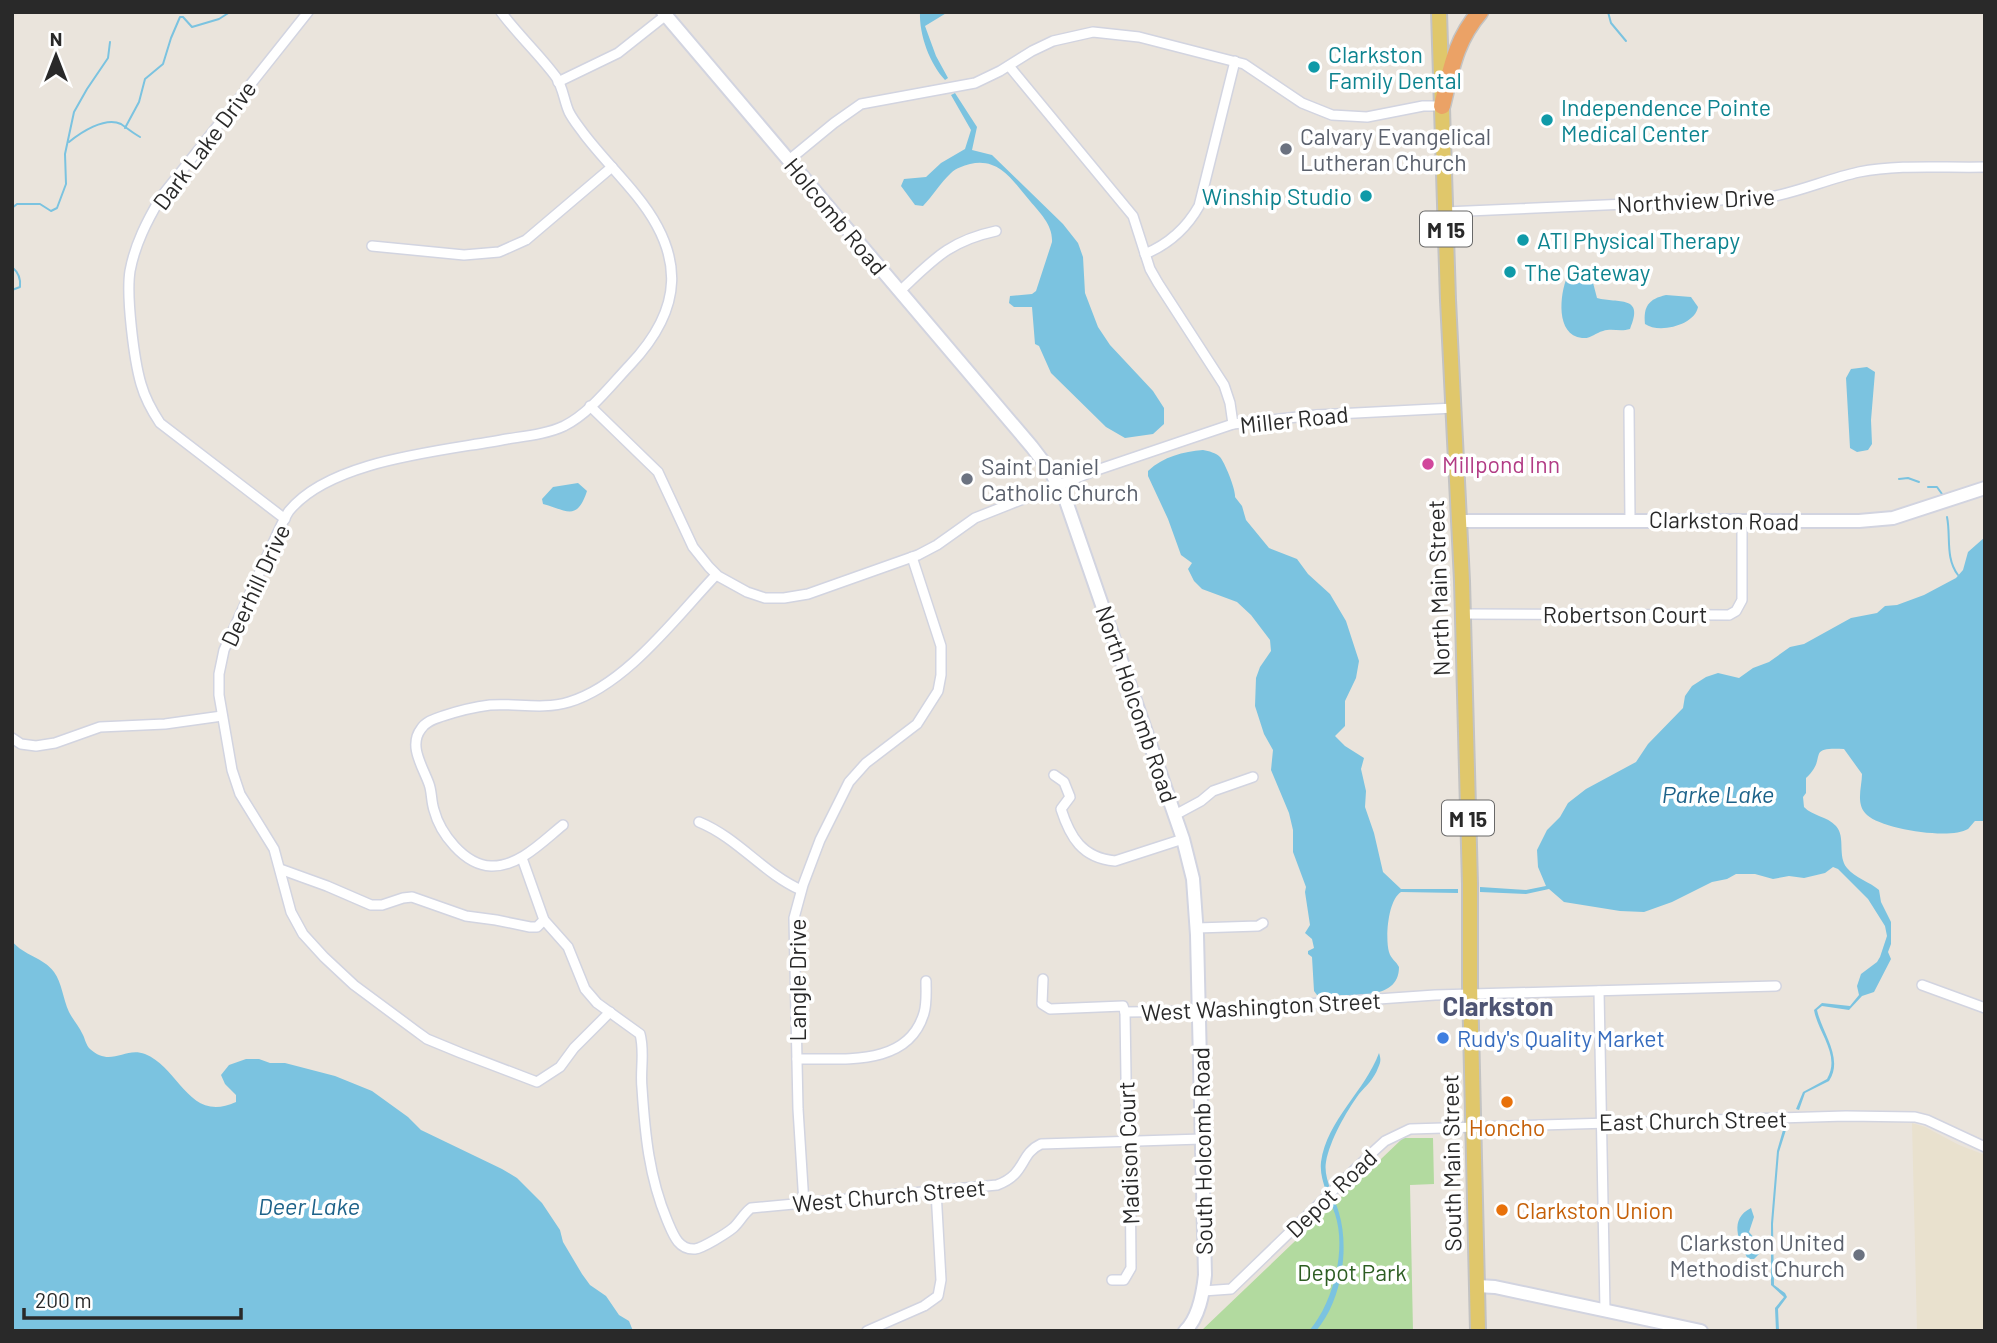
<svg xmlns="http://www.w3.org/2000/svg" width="1997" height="1343" viewBox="0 0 1997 1343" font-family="Barlow,sans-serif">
<rect width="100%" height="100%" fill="#eae4dc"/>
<polygon fill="#e9e1ce" points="1912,1123 1925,1127 1959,1145 1985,1155 1985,1331 1917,1331"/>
<polygon fill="#b2da9f" points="1403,1138 1433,1138 1434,1184 1410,1185 1413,1331 1201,1331"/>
<g fill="#7bc3e0">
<path d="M920 12H948L925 26 936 56 948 78 945 80C930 64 919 35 920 12Z"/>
<path d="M955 93 977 127 972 150 992 155 1063 224 1078 243 1083 257 1085 293 1098 327 1110 345 1153 391 1164 408V424L1153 434 1125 438 1106 427 1051 373 1039 346 1035 344 1032 307H1014L1009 303 1010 296 1032 294 1036 291 1052 242C1053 225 1040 213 1030 201 1013 181 999 157 970 164 963 166 956 168 951 173 940 183 933 196 923 206L915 205 901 186 904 179 926 177 941 163 965 149 971 130 951 95Z"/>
<path d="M1579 271 1591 275 1597 298C1618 304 1645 294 1630 329 1620 332 1612 328 1603 331 1595 333 1591 339 1582 338 1555 335 1560 294 1567 277Z"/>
<path d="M1666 295 1691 297 1698 307C1695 325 1659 334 1645 324 1643 306 1649 299 1666 295Z"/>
<polygon points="1867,367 1875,372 1871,420 1872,444 1868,450 1857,452 1850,448 1846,378 1851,369"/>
<path d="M1203 450C1209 451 1216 453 1220 457 1225 463 1236 490 1235 497L1242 506 1246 520 1269 548 1297 559 1308 574 1330 594 1346 621 1359 661 1356 678 1345 701V726L1335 736 1345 746 1364 758 1361 769 1366 791 1365 807 1374 833 1383 872 1401 889H1458V893L1401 892C1388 900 1385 938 1389 952 1391 959 1396 961 1399 967 1399 1003 1348 993 1323 996L1317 995 1314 991 1312 957 1308 954V951L1314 948 1312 939 1305 933 1310 925 1305 892 1306 887 1293 852V830L1289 813 1271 770 1273 750 1264 734 1255 706 1256 678 1260 667 1271 651 1270 640 1251 615 1237 602 1202 589 1194 581 1188 569 1192 563 1181 555 1168 519 1148 476V471C1164 456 1183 452 1203 450Z"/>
<path d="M578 483 587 491C577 521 568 511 543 504L542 499 553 487Z"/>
<path d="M1985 537V821H1975C1974 822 1969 828 1968 829 1950 840 1882 829 1867 815 1855 804 1862 787 1862 774L1844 749C1804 747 1829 757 1806 778V793L1803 797 1804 807C1812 816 1827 816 1836 826 1846 837 1837 856 1847 868 1855 878 1870 882 1879 890L1881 902 1891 922V944L1888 952 1891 959 1874 992 1862 996 1849 1010 1822 1006 1817 1010C1822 1033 1844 1058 1829 1081L1805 1093 1799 1110 1796 1109 1803 1092 1827 1079C1841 1055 1818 1033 1814 1010L1822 1003 1850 1006 1859 995 1857 986 1861 974 1877 962 1880 957 1887 936 1885 926 1868 899 1838 869 1833 867 1825 873 1804 878 1789 876 1773 879 1755 874H1736L1727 879 1712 882 1672 902 1644 912 1620 911 1564 902 1549 889 1526 894 1480 892V887L1526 890 1546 886 1538 867 1537 850 1547 830 1560 817 1568 803 1586 789 1636 762 1648 744 1683 708 1685 696 1692 686 1706 677 1718 673 1739 678 1753 668 1769 662 1790 647 1804 644 1851 618 1877 613 1885 606 1897 605 1924 595 1956 578 1963 570 1968 552Z"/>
<path d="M12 941C24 956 43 957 54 972 62 983 63 999 69 1012 73 1020 79 1026 83 1035 85 1039 86 1045 90 1049 111 1068 125 1046 145 1054 180 1068 189 1124 236 1102V1095L225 1084 221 1075 229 1065 246 1059H259L270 1063H285L335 1076 372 1091 408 1117 421 1130 502 1169 517 1178 542 1203 560 1230 563 1242 582 1274 590 1285 606 1296 619 1315 629 1321 633 1331H12Z"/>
<path d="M1379 1053C1381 1059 1381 1062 1378 1068 1374 1079 1366 1086 1359 1094 1346 1112 1330 1140 1326 1162 1323 1178 1335 1198 1339 1213 1350 1250 1341 1302 1316 1331H1309C1333 1303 1347 1250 1335 1214 1330 1198 1319 1180 1321 1162 1327 1120 1365 1091 1379 1053Z"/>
<polygon points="1783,1130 1786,1130 1779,1152 1773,1224 1774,1285 1785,1293 1787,1297 1778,1309 1779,1331 1776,1331 1775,1308 1784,1297 1771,1285 1771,1223 1777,1151"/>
<path d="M1751 1208 1754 1217 1749 1232 1761 1246V1252L1754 1259H1748C1738 1240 1729 1219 1751 1208Z"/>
</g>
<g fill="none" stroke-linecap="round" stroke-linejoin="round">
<g stroke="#7bc3e0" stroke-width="2">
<polyline points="1591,12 1593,12"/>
<polyline points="1608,12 1611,23 1626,41"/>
<polyline points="125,128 139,102 145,79 163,64 171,38 180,17 183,17 192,27 219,19 230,12"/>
<path d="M69 142C80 133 105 116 121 124 127 128 133 133 140 137"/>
<polyline points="12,208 17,204 40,204 51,211 57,208 66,184 65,154 74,112 87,89 108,58 110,42"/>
<path d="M12 267C18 272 21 279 20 287L12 290"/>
<polyline points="1899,479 1908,478 1919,482"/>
<polyline points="1928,487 1937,487 1942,494"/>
<path d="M1947 517C1951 536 1945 558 1958 575"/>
</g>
<defs>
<g id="street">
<path d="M501 12C518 35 540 55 556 77 563 87 564 101 569 112 573 120 579 127 584 134 600 155 619 174 636 195 685 255 684 308 630 365 611 385 590 413 564 426 547 434 526 436 507 439 445 451 331 459 289 511 285 517 282 524 279 530L224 650 219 674V695L232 770 240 794 274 849 291 912 303 934 324 957 354 985 416 1031 427 1039 461 1053 537 1082 560 1067 574 1048 610 1012"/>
<polyline points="1009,66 1133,216 1150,269 1158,283 1224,385 1230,403 1233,424"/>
<polyline points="558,82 618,53 666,15"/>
<polyline points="789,160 834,123 861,104 975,83 1000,71 1032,51 1053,41 1093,32 1139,37 1244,64 1302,103 1332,115 1367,117 1423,106 1442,106"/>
<path d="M1445 212 1765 198C1797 193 1827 179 1859 172 1899 164 1944 168 1985 167"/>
<polyline points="372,246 464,255 499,252 526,240 612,167"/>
<path d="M1145 254C1169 244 1186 229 1199 206L1235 61"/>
<path d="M900 291C933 260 949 241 996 231"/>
<polyline points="590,406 658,472 693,547 709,567 718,576 747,592 765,598 784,598 808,594 918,555 937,545 975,518 1094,471 1233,424 1316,415 1454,408"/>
<polyline points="1629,410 1630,519"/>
<path d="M285 519 160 423C152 411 145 398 141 384 134 360 126 296 130 271 135 244 147 221 161 197L308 12"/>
<polyline points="1463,614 1729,615 1736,611 1742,600 1742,521"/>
<polyline points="12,738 21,744 36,746 55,743 100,727 165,724 222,716"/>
<path d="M1054 775 1064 782 1070 797 1061 809C1070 837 1082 858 1115 861L1183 839"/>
<polyline points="1175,815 1201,801 1213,791 1253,777"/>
<path d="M699 822C738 838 763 873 801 890"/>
<path d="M563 825C543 841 519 867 491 866 464 865 440 833 434 810 431 801 432 792 429 784 423 767 408 746 421 729 426 721 435 719 443 716 458 711 474 707 490 705 516 703 543 710 569 702 626 685 676 617 716 575"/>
<path d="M522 858 544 920 568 947 585 989 597 1003 640 1034C645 1052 640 1070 642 1088 645 1134 649 1177 667 1220 673 1234 678 1250 695 1249 703 1248 727 1233 733 1228 740 1222 743 1214 751 1208L997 1185C1027 1174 1019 1154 1041 1144L1202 1139"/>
<polyline points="280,869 327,886 371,905 382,905 403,898 412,897 466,916 496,920 530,927 537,927 544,920"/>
<polyline points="1197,928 1258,926 1263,923"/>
<polyline points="1043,979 1042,1004 1050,1009 1123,1006 1125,1012"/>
<polyline points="1922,985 1985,1008"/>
<polyline points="1599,991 1605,1310"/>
<polyline points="1125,1012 1208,1011 1435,995 1776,986"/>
<path d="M797 1059C842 1058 908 1068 924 1013 927 1003 926 991 926 981"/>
<polyline points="804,1204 798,1109 794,918 803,885 820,840 849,782 866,763 917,724 938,691 941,675 941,646 912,557"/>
<polyline points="1112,1280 1124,1280 1131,1268 1130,1149 1127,1141 1125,1012"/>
<polyline points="1203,1291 1231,1289 1374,1151 1385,1141 1410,1129 1846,1116 1915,1117 1927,1120 1985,1147"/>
<polyline points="867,1331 924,1306 938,1296 941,1280 936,1191"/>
</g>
<g id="secondary">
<path d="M663 12 1032 447 1051 472 1066 501 1183 839 1193 879 1197 935 1205 1275C1203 1293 1199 1318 1185 1331"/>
<polyline points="1459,521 1859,521 1893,518 1985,488"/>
<polyline points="1477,1286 1495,1287 1701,1331"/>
</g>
<polyline id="primary" points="1439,12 1448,300 1462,581 1470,884 1470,985 1478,1331"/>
<path id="highway" d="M1442 106C1451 70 1455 41 1480 12"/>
</defs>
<use href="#street" stroke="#d2d4e0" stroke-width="12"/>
<use href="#secondary" stroke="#d2d4e0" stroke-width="16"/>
<use href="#primary" stroke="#c3c3c3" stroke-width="18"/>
<use href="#highway" stroke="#c3c3c3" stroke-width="19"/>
<use href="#street" stroke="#fff" stroke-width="9"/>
<use href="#secondary" stroke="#fff" stroke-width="12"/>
<use href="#primary" stroke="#e0c76b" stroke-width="14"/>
<use href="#highway" stroke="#eba266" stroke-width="16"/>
</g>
<g fill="#0f9aa8" stroke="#fff" stroke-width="2.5">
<circle cx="1314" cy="67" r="7"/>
<circle cx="1547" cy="120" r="7"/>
<circle cx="1366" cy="196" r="7"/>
<circle cx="1523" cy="240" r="7"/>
<circle cx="1510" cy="272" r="7"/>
</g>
<g fill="#6b7280" stroke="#fff" stroke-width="2.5">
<circle cx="1286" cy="149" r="7"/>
<circle cx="967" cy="479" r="7"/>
<circle cx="1859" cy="1255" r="7"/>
</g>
<circle fill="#d1479c" stroke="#fff" stroke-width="2.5" cx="1428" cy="464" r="7"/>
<circle fill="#3f7fe0" stroke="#fff" stroke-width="2.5" cx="1443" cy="1038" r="7"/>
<g fill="#e8710a" stroke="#fff" stroke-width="2.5">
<circle cx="1507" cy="1102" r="7"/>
<circle cx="1502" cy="1210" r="7"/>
</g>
<g text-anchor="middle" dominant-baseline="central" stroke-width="7" stroke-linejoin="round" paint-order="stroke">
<g fill="#fff" stroke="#696969" stroke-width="2">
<rect x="1420" y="211.5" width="52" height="35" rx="5"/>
<rect x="1442" y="800.5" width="52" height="35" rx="5"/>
</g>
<g font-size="21" font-weight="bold" fill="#292929">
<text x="1446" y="229">M 15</text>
<text x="1468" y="818">M 15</text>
</g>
<g font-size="23" fill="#0d838f" stroke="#fff" text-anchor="start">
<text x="1328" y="54">Clarkston<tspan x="1328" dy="26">Family Dental</tspan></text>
<text x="1561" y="107">Independence Pointe<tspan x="1561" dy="26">Medical Center</tspan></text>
<text x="1352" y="196" text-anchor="end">Winship Studio</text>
<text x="1537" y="240">ATI Physical Therapy</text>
<text x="1524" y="272">The Gateway</text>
</g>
<g font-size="23" fill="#5b616d" stroke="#fff" text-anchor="start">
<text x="1300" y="136">Calvary Evangelical<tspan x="1300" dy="26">Lutheran Church</tspan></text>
<text x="981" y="466">Saint Daniel<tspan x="981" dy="26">Catholic Church</tspan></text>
<text x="1845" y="1242" text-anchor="end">Clarkston United<tspan x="1845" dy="26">Methodist Church</tspan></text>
</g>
<g font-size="23" fill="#292929" stroke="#fff">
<text transform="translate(204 145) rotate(-53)">Dark Lake Drive</text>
<text transform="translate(1696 200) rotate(-3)">Northview Drive</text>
<text transform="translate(836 216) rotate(50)">Holcomb Road</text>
<text transform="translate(1294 419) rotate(-6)">Miller Road</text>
<text transform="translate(1724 520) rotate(1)">Clarkston Road</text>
<text transform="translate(255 585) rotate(-65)">Deerhill Drive</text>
<text transform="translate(1438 588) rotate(-92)">North Main Street</text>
<text x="1625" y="614">Robertson Court</text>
<text transform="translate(1137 704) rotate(71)">North Holcomb Road</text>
<text transform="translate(797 980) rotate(-90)">Langle Drive</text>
<text transform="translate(1261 1006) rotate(-3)">West Washington Street</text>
<text transform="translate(1693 1120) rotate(-1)">East Church Street</text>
<text transform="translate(1202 1151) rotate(-91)">South Holcomb Road</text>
<text transform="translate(1128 1153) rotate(-92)">Madison Court</text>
<text transform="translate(1451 1163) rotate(-91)">South Main Street</text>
<text transform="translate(1331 1193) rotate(-44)">Depot Road</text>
<text transform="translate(889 1195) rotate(-5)">West Church Street</text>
</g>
<g font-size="23" fill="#b23c85" stroke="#fff" text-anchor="start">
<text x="1442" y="464">Millpond Inn</text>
</g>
<g font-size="23" fill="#366cbe" stroke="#fff" text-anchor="start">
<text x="1457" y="1038">Rudy's Quality Market</text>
</g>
<g font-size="23" fill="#c56008" stroke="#fff">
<text x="1507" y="1127">Honcho</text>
<text x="1516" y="1210" text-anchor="start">Clarkston Union</text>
</g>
<g font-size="23" fill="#2d5d22" stroke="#fff">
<text x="1352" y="1272">Depot Park</text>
</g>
<g font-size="24" font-style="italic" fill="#1d6289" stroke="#fff">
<text x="1718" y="793">Parke Lake</text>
<text x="309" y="1205">Deer Lake</text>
</g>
<g font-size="26" font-weight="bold" fill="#4f5574" stroke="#fff">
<text x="1498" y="1005">Clarkston</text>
</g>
</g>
<rect width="1997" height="1343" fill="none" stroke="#292929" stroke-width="28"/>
<g transform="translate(56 56)" stroke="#ffffff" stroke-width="5" paint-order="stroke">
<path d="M0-5L12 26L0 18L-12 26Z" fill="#292929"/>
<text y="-10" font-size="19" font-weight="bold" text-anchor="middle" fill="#292929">N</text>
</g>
<path d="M24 1308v10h217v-10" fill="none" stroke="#292929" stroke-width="3.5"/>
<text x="35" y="1308" font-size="21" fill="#292929" stroke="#ffffff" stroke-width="5" paint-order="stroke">200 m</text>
</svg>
